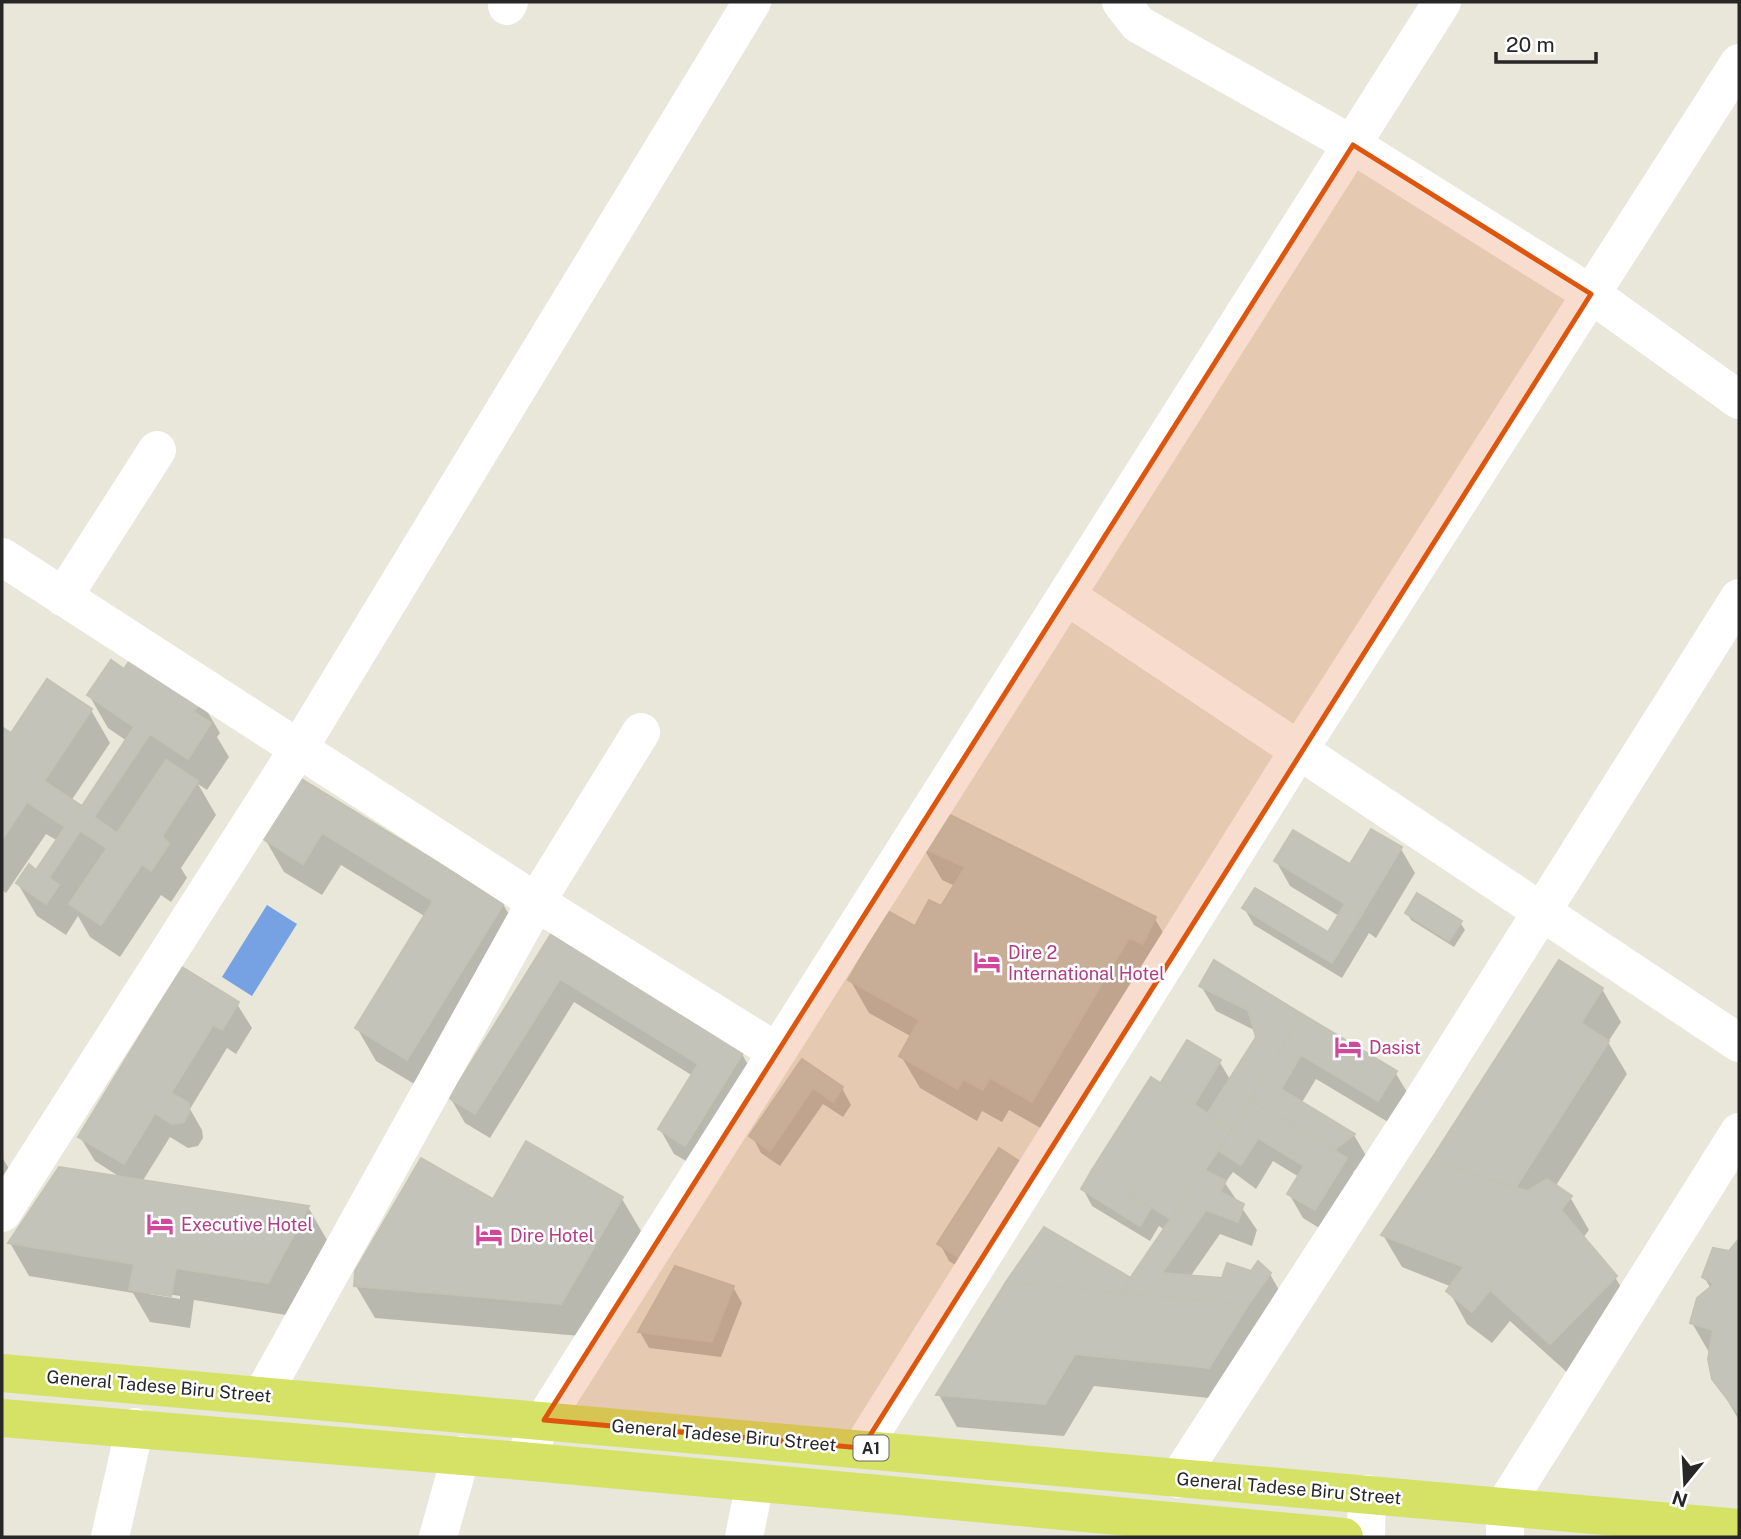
<svg xmlns="http://www.w3.org/2000/svg" width="1741" height="1539" viewBox="0 0 1741 1539" font-family="'Public Sans',sans-serif">
<rect width="100%" height="100%" fill="#e8e7da"/>
<polygon fill="#76a1e2" points="267,905 297,924 252,996 222,977"/>
<g fill="#0003" fill-rule="evenodd">
<polygon points="125,671 201,701 220,733 217,737 229,757 207,790 198,784 216,815 181,868 187,878 171,902 161,895 120,957 90,937 78,916 66,935 37,916 18,884 37,872 58,841 46,834 6,893 2,890 2,729 12,736 91,710 110,743 71,801 82,808 127,741 108,728 89,695"/>
<polygon points="301,781 503,904 522,937 426,1091 376,1061 357,1028 426,917 341,865 322,895 284,872 265,839"/>
<polygon points="923,847 1155,919 1174,951 1051,1134 1009,1110 1002,1122 982,1111 977,1121 920,1088 901,1056 912,1037 869,1013 850,980 942,909 955,886 942,880"/>
<polygon points="1401,849 1415,873 1376,938 1369,933 1342,978 1254,925 1244,908 1328,934 1339,916 1290,886 1276,861 1351,866"/>
<polygon points="1407,913 1460,922 1465,930 1454,947 1411,920"/>
<polygon points="552,937 742,1054 756,1079 700,1169 674,1154 660,1129 693,1076 574,1002 490,1138 465,1123 451,1099"/>
<polygon points="1215,963 1395,1072 1410,1097 1393,1125 1316,1079 1301,1104 1354,1135 1368,1159 1353,1172 1360,1184 1329,1234 1303,1218 1289,1194 1299,1177 1273,1161 1256,1189 1233,1172 1225,1183 1257,1230 1252,1246 1220,1234 1190,1277 1224,1280 1270,1274 1284,1299 1228,1400 1094,1386 1064,1436 957,1427 939,1395 1131,1281 1166,1231 1159,1226 1150,1241 1092,1206 1083,1189 1151,1080 1161,1086 1219,1061 1231,1081 1258,1037 1256,1031 1216,1011 1201,986"/>
<polygon points="1560,963 1602,989 1621,1022 1608,1042 1627,1074 1555,1187 1570,1197 1589,1230 1583,1238 1615,1277 1634,1309 1570,1375 1510,1321 1492,1343 1467,1324 1449,1291 1452,1287 1402,1267 1383,1235"/>
<path d="M237 1004 252 1028 236 1054 227 1048 190 1109 202 1130 203 1138 198 1146 188 1148 170 1137 142 1182 308 1207 327 1240 286 1315 194 1300 190 1328 150 1322 133 1293 29 1276 10 1243 123 1179 95 1161 80 1137ZM149 1291 180 1296V1299L149 1294Z"/>
<polygon points="803,1062 842,1088 851,1105 843,1117 823,1104 780,1166 761,1153 752,1136"/>
<polygon points="2,1157 17,1182 2,1206"/>
<polygon points="1021,1164 970,1274 949,1261 940,1244"/>
<polygon points="622,1199 641,1231 580,1336 375,1318 356,1286 493,1202"/>
<polygon points="1739,1242 1739,1420 1714,1378 1710,1354 1692,1323 1711,1289 1704,1277"/>
<polygon points="676,1269 733,1287 742,1303 721,1357 649,1348 640,1332"/>
</g>
<g fill="#c4c3ba" stroke="#c3c3b4" stroke-width="2">
<polygon points="134,654 202,700 194,712 211,723 188,759 150,734 94,817 117,833 166,760 198,781 162,836 169,844 151,871 142,864 101,925 69,904 107,848 80,831 49,878 59,885 46,904 16,883 29,864 36,870 65,827 27,802 2,840 2,727 11,733 47,679 92,709 44,781 82,806 134,727 87,695 111,660 124,669"/>
<polygon points="300,778 504,903 407,1060 355,1028 433,901 322,833 303,864 263,839"/>
<polygon points="940,810 1156,917 1143,944 1129,938 1032,1102 990,1078 983,1090 963,1079 958,1089 899,1056 919,1020 848,980 888,911 915,926 929,900 941,906 965,867 921,847"/>
<polygon points="1371,829 1402,847 1362,914 1274,861 1293,830 1350,864"/>
<polygon points="1255,888 1328,932 1345,904 1362,914 1332,963 1242,908"/>
<polygon points="1417,893 1462,921 1449,941 1405,913"/>
<polygon points="551,934 743,1053 685,1146 658,1129 698,1064 560,979 475,1114 449,1098"/>
<polygon points="1214,960 1302,1014 1232,1129 1208,1113 1256,1037 1248,1010 1199,986"/>
<polygon points="1559,960 1603,988 1581,1023 1609,1041 1516,1187 1431,1160"/>
<polygon points="182,967 239,1002 222,1030 213,1025 171,1093 189,1103 189,1113 184,1122 172,1124 155,1113 124,1164 78,1137"/>
<polygon points="1302,1014 1397,1071 1378,1101 1301,1055 1281,1089 1355,1134 1334,1150 1250,1100"/>
<polygon points="1187,1040 1221,1060 1194,1105 1160,1084"/>
<polygon points="802,1059 843,1087 833,1102 813,1088 770,1151 749,1136"/>
<polygon points="1151,1077 1232,1129 1172,1220 1092,1170"/>
<polygon points="1250,1100 1347,1158 1315,1210 1287,1194 1304,1166 1258,1138 1241,1165 1219,1151"/>
<polygon points="526,1141 623,1197 561,1304 354,1286 355,1271 421,1158 493,1199"/>
<polygon points="999,1148 1022,1163 961,1259 937,1244"/>
<polygon points="1431,1160 1527,1191 1547,1179 1572,1196 1561,1210 1617,1276 1550,1344 1490,1290 1472,1312 1446,1291 1464,1267 1381,1235"/>
<polygon points="59,1167 309,1206 268,1283 176,1268 171,1296 129,1290 134,1264 8,1243"/>
<polygon points="1092,1170 1151,1208 1140,1226 1081,1189"/>
<polygon points="1204,1170 1226,1181 1220,1192 1244,1204 1238,1222 1206,1210 1162,1273 1222,1278 1227,1263 1251,1271 1258,1261 1271,1273 1248,1305 1120,1293"/>
<polygon points="1044,1227 1131,1278 1120,1293 1006,1282"/>
<polygon points="1739,1239 1739,1414 1712,1379 1708,1359 1713,1330 1690,1323 1697,1298 1714,1284 1702,1277 1713,1248 1729,1251"/>
<polygon points="675,1266 734,1286 712,1342 638,1332"/>
<polygon points="1006,1282 1120,1293 1248,1305 1209,1368 1075,1354 1045,1404 936,1395"/>
</g>
<g fill="none" stroke-linecap="round" stroke-linejoin="round">
<g stroke="#fff" stroke-width="38">
<polyline points="1121,2 1138,24 1353,145 1591,294 1739,400"/>
<polyline points="507,6 509,2"/>
<polyline points="2,557 536,902 777,1052"/>
<polyline points="1067,596 1739,1043"/>
<polyline points="63,597 157,450"/>
<polyline points="2,1213 299,748 752,2"/>
<polyline points="263,1394 536,902 641,732"/>
<polyline points="862,1448 1299,750 1739,63"/>
<polyline points="522,1461 544,1420 1442,2"/>
<polyline points="1178,1479 1420,1105 1739,598"/>
<polyline points="110,1537 135,1427"/>
<polyline points="438,1537 461,1455"/>
<polyline points="744,1537 755,1483"/>
<polyline points="1366,1537 1367,1494"/>
<polyline points="1505,1537 1505,1505 1739,1132"/>
</g>
<g stroke="#d6e265" stroke-width="38">
<polyline points="2,1373 1739,1528"/>
<polyline points="2,1418 522,1461 1344,1537"/>
</g>
</g>
<path fill="#de560d" fill-opacity="0.2" stroke="#de560d" stroke-width="5" stroke-linejoin="round" d="M1353 145 1591 294 862 1448 544 1420Z"/>
<defs>
<symbol id="hotel-bare" viewBox="-9 -9 18 18"><path d="M-6-4.5h1.5V1H6V5H4.5V3h-9V5H-6ZM-4 0a1.8 1.8 0 1 1 3.6 0ZM.5 0V-2.5h3Q6-2.5 6 0Z" fill="#d1479c" stroke="#fff" stroke-width="2.5" paint-order="stroke"/></symbol>
</defs>
<g fill-rule="evenodd">
<use href="#hotel-bare" x="968" y="943" width="38" height="38"/>
<use href="#hotel-bare" x="1329" y="1028" width="38" height="38"/>
<use href="#hotel-bare" x="141" y="1205" width="38" height="38"/>
<use href="#hotel-bare" x="470" y="1216" width="38" height="38"/>
</g>
<g text-anchor="middle" dominant-baseline="central" stroke-width="5" stroke-linejoin="round" paint-order="stroke">
<rect fill="#fff" stroke="#686868" stroke-width="2" x="853.5" y="1435.5" width="35" height="25" rx="5"/>
<g font-size="16" font-weight="bold" fill="#272727">
<text x="871" y="1448">A1</text>
</g>
<g font-size="18" fill="#b23c85" stroke="#fff" text-anchor="start">
<text x="1008" y="952">Dire 2<tspan x="1008" dy="21">International Hotel</tspan></text>
<text x="1369" y="1047">Dasist</text>
<text x="181" y="1224">Executive Hotel</text>
<text x="510" y="1235">Dire Hotel</text>
</g>
<g font-size="18" fill="#272727" stroke="#fff">
<text transform="translate(159 1386) rotate(5)">General Tadese Biru Street</text>
<text transform="translate(724 1435) rotate(5)">General Tadese Biru Street</text>
<text transform="translate(1289 1488) rotate(5)">General Tadese Biru Street</text>
</g>
</g>
<rect width="1741" height="1539" fill="none" stroke="#272727" stroke-width="7"/>
<g transform="translate(1685 1483) rotate(198)" stroke="#ffffff" stroke-width="5" paint-order="stroke">
<path d="M0-5L12 26L0 18L-12 26Z" fill="#272727"/>
<text y="-10" font-size="19" font-weight="bold" text-anchor="middle" fill="#272727">N</text>
</g>
<path d="M1496 52v10h100v-10" fill="none" stroke="#272727" stroke-width="3.5"/>
<text x="1506" y="52" font-size="21" fill="#272727" stroke="#ffffff" stroke-width="5" paint-order="stroke">20 m</text>
</svg>
